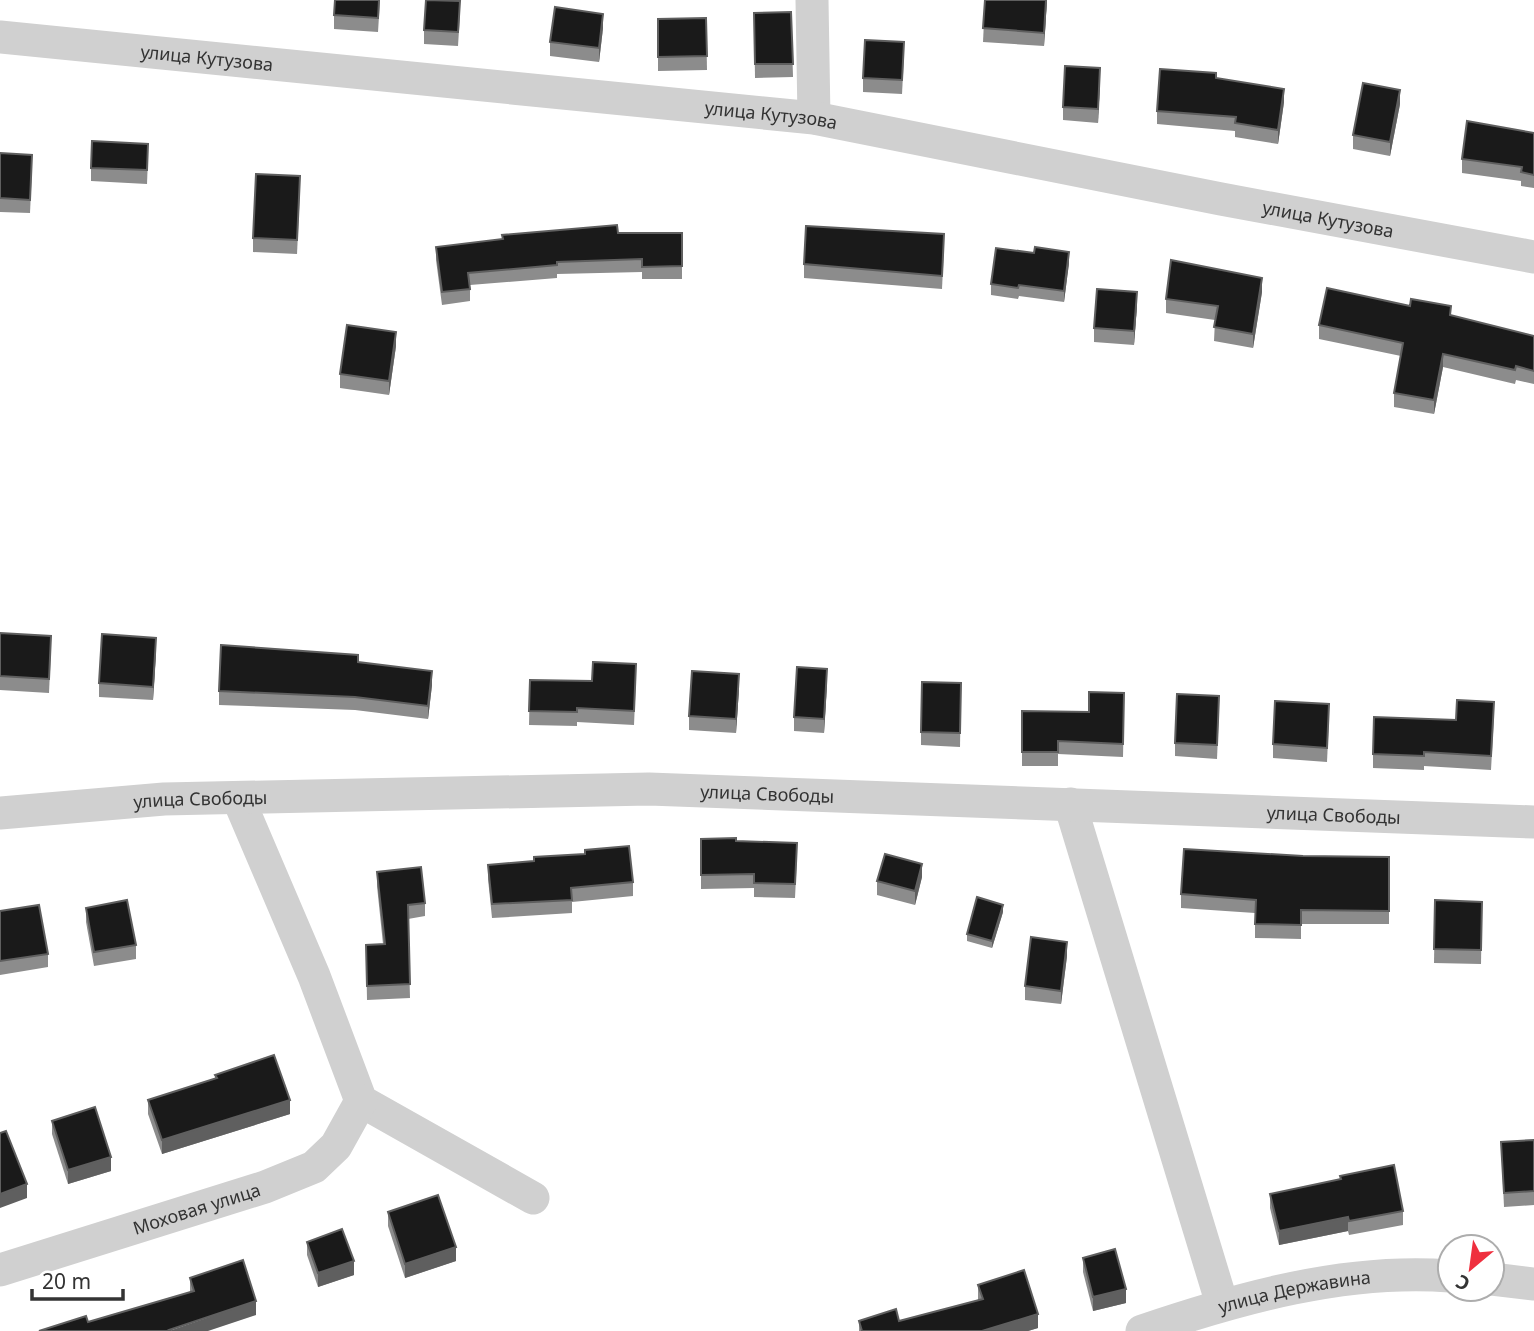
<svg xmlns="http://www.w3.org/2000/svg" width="1534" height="1331" viewBox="0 0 1534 1331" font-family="'Noto Sans',sans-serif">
<rect width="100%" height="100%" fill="#fff"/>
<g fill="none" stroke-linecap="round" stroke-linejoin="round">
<g stroke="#d0d0d0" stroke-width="33">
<polyline points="812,0 814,118"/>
<path id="s1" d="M0 37 814 118 1221 199 1534 257"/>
<polyline points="238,798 314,976 361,1101 533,1198"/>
<polyline points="1070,804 1222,1304"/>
<path id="s2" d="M0 813 164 799 649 789 1534 822"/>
<path id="s3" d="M0 1270 265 1187 314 1167 336 1146 361 1101"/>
<polyline points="1492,1279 1534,1284"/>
<path id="s4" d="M1142 1331C1239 1298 1346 1268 1450 1276"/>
</g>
</g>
<g fill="#8c8c8c">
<polygon points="380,0 378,32 334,29 334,15"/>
<polygon points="985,0 1047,0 1044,46 983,42"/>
<polygon points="791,12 793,77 755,78 754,13"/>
<polygon points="460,15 458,46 424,44 424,30"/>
<polygon points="706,18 707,70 658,71 658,19"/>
<polygon points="603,28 599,62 550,56 550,42"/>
<polygon points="904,56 902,94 863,92 863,78"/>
<polygon points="1216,78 1284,102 1278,144 1235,137 1235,131 1157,124 1157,111"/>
<polygon points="1100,82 1098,123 1063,120 1063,107"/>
<polygon points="1400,104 1390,156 1353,149 1353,135"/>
<polygon points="1534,133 1534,188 1521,186 1521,181 1462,173 1462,159"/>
<polygon points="0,153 32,169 30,213 0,212"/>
<polygon points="148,157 147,184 91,181 91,168"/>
<polygon points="300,190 297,254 253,252 253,238"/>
<polygon points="618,233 682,233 682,279 642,279 642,272 557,274 557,278 470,285 470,301 442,305 436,260 436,247"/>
<polygon points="944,248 942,289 804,278 804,264"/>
<polygon points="1069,263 1064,302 1019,296 1018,299 991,295 991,284"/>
<polygon points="1262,292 1253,348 1214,341 1215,320 1166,313 1166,299"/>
<polygon points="1137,306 1134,345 1094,342 1094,328"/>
<polygon points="1451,316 1534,336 1534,384 1516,380 1515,384 1443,367 1434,414 1394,407 1394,393 1401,356 1319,339 1319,325"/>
<polygon points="396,346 389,395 340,388 340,374"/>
<polygon points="0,633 51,650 49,693 0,690"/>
<polygon points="156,652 153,700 99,697 99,683"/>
<polygon points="358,662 432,685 428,719 355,710 219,705 219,691"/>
<polygon points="636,678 634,725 577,722 577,726 529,725 530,680 592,681"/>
<polygon points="827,683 824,733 794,731 794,717"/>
<polygon points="961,683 960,747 921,745 921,732"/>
<polygon points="739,688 736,733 689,730 689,716"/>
<polygon points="1124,707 1123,757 1058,754 1058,766 1022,766 1022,711 1089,712"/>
<polygon points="1219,710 1217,759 1175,756 1175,743"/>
<polygon points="1494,716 1491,770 1424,766 1424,770 1373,768 1373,754 1456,720"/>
<polygon points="1329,718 1327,762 1273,758 1273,744"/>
<polygon points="701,839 736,841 797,857 795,898 754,897 754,888 701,889"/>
<polygon points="1389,857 1389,924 1301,924 1301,939 1255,938 1255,913 1181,908 1181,894"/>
<polygon points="488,865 633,882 633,896 572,902 572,913 492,918 488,879"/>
<polygon points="377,872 425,903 425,916 408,919 410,998 367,1000 366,945 383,944 377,886"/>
<polygon points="922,877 915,905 877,895 877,881"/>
<polygon points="1435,900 1482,902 1481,964 1434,963"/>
<polygon points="86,908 136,945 136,959 94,966 86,922"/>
<polygon points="0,911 48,954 48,967 0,975"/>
<polygon points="1003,912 992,948 967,941 967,934"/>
<polygon points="1067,956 1061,1004 1025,1000 1025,986"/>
<polygon points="215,1075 290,1114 162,1154 148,1114 148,1100 215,1079"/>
<polygon points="52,1121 111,1171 68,1184 52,1134"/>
<polygon points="1534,1140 1534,1205 1504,1207 1501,1142"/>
<polygon points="1270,1194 1403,1211 1403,1225 1349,1235 1348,1231 1279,1245 1270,1208"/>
<polygon points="388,1212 456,1261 405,1278 388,1226"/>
<polygon points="307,1242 354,1275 318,1287 307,1255"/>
<polygon points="1083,1258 1126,1303 1093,1311 1083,1272"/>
<polygon points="190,1278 256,1315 88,1322 190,1292"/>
<polygon points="978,1285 1038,1328 1028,1331 859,1331 859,1321 899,1321 978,1300"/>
</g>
<g fill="#5f5f5f">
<polygon points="1046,0 1047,0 1044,46 1044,33"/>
<polygon points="603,14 603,28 599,62 599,48"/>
<polygon points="1100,68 1100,82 1098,123 1098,109"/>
<polygon points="1284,89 1284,102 1278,144 1278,130"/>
<polygon points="1400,90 1400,104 1390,156 1390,142"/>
<polygon points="1069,252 1069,263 1064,302 1064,291"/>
<polygon points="1262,278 1262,292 1253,348 1253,334"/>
<polygon points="1137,292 1137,306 1134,345 1134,331"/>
<polygon points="396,332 396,346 389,395 389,381"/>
<polygon points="1443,354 1443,367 1434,414 1434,400"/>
<polygon points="156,638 156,652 153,700 153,687"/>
<polygon points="827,669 827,683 824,733 824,719"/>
<polygon points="432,671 432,685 428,719 428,706"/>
<polygon points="739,674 739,688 736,733 736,719"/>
<polygon points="922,864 922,877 915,905 915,891"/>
<polygon points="1003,905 1003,912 992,948 992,941"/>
<polygon points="1067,942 1067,956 1061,1004 1061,991"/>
<polygon points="290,1100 290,1114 162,1154 162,1140"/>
<polygon points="111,1157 111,1171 68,1184 68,1170"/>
<polygon points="27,1184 27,1198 0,1208 0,1194"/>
<polygon points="1348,1217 1348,1231 1279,1245 1279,1231"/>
<polygon points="456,1247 456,1261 405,1278 405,1264"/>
<polygon points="354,1261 354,1275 318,1287 318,1273"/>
<polygon points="1126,1289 1126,1303 1093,1311 1093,1297"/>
<polygon points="256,1301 256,1315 208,1331 169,1331"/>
<polygon points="1038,1314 1038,1328 1028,1331 982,1331"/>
</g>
<g fill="#1a1a1a" stroke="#5f5f5f" stroke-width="2">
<polygon points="335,0 379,0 378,18 334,15"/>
<polygon points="426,0 460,1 458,32 424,30"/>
<polygon points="985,0 1046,0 1044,33 983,28"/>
<polygon points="555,7 603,14 599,48 550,42"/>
<polygon points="791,12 793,64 755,64 754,13"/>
<polygon points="706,18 707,56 658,57 658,19"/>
<polygon points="865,40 904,42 902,80 863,78"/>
<polygon points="1065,66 1100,68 1098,109 1063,107"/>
<polygon points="1160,69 1216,73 1216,78 1284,89 1278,130 1235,123 1236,117 1157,111"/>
<polygon points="1363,83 1400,90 1390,142 1353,135"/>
<polygon points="1467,121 1534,133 1534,175 1521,172 1522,167 1462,159"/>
<polygon points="92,141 148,144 147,170 91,168"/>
<polygon points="0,153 32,155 30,200 0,198"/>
<polygon points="256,174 300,176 297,240 253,238"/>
<polygon points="617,225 618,233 682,233 682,266 642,267 642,259 557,262 557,265 468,273 470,289 442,292 436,247 503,239 502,235"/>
<polygon points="806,226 944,234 942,276 804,264"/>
<polygon points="1035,247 1069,252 1064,291 1019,285 1018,288 991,284 996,248 1034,253"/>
<polygon points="1171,260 1262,278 1253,334 1214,327 1218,306 1166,299"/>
<polygon points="1327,288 1410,306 1411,299 1451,306 1450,315 1534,336 1534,371 1516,366 1515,370 1443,354 1434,400 1394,393 1403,343 1319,325"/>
<polygon points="1097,289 1137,292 1134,331 1094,328"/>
<polygon points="347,325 396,332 389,381 340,374"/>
<polygon points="0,633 51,636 49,679 0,676"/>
<polygon points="102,634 156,638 153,687 99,683"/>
<polygon points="221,645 358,655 358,662 432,671 428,706 355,697 219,691"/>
<polygon points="593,662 636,664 634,711 577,708 577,712 529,711 530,680 592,681"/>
<polygon points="797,667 827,669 824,719 794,717"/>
<polygon points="692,671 739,674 736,719 689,716"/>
<polygon points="922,682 961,683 960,733 921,732"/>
<polygon points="1089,692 1124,693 1123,744 1058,741 1058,752 1022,752 1022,711 1089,712"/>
<polygon points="1177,694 1219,696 1217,745 1175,743"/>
<polygon points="1457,700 1494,702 1491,756 1424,752 1424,756 1373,754 1374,717 1456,720"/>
<polygon points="1275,701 1329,704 1327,748 1273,744"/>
<polygon points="736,838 736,841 797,843 795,884 754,883 754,874 701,875 701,839"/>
<polygon points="629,846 633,882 571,888 572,900 492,904 488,865 534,861 534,857 585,854 585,850"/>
<polygon points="1184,849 1303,856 1389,857 1389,911 1301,910 1301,925 1255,924 1256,900 1181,894"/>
<polygon points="885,854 922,864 915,891 877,881"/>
<polygon points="421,867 425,903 408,905 410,984 367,986 366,945 385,944 377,872"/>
<polygon points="977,897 1003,905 992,941 967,934"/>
<polygon points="127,900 136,945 94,952 86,908"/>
<polygon points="1435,900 1482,902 1481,950 1434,949"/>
<polygon points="39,905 48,954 0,961 0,911"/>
<polygon points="1031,937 1067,942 1061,991 1025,986"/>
<polygon points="274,1055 290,1100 162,1140 148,1100 217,1078 215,1075"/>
<polygon points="95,1107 111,1157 68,1170 52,1121"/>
<polygon points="6,1131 27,1184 0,1194 0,1133"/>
<polygon points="1534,1140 1534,1191 1504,1193 1501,1142"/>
<polygon points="1394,1165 1403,1211 1349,1221 1348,1217 1279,1231 1270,1194 1341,1179 1340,1176"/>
<polygon points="438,1195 456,1247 405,1264 388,1212"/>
<polygon points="342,1229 354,1261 318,1273 307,1242"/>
<polygon points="1115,1249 1126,1289 1093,1297 1083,1258"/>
<polygon points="243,1260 256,1301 169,1330 170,1331 39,1331 86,1316 88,1322 194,1291 190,1278"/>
<polygon points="1024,1270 1038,1314 982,1331 862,1331 859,1321 896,1309 899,1321 983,1299 978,1285"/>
</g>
<g text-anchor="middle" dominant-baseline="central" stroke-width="7" stroke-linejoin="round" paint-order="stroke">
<g font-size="18" fill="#333" stroke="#fff">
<text stroke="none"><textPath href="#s1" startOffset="208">улица Кутузова</textPath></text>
<text stroke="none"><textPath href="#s1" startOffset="775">улица Кутузова</textPath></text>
<text stroke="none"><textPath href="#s1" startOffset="1342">улица Кутузова</textPath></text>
<text stroke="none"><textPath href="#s2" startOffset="768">улица Свободы</textPath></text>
<text stroke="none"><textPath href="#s2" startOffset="201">улица Свободы</textPath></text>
<text stroke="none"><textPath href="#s2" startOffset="1335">улица Свободы</textPath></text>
<text stroke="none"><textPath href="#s3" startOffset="206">Моховая улица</textPath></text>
<text stroke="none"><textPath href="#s4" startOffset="158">улица Державина</textPath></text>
</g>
</g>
<g transform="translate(1471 1268) rotate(209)"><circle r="33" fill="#ffffff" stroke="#adadad" stroke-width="2"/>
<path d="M0-5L12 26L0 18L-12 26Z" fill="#ef2f3e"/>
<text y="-10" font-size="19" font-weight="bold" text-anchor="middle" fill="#333333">С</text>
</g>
<path d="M32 1289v10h91v-10" fill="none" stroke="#333333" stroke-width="3.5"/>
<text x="42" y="1289" font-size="21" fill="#333333" stroke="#ffffff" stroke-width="5" paint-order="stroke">20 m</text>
</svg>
